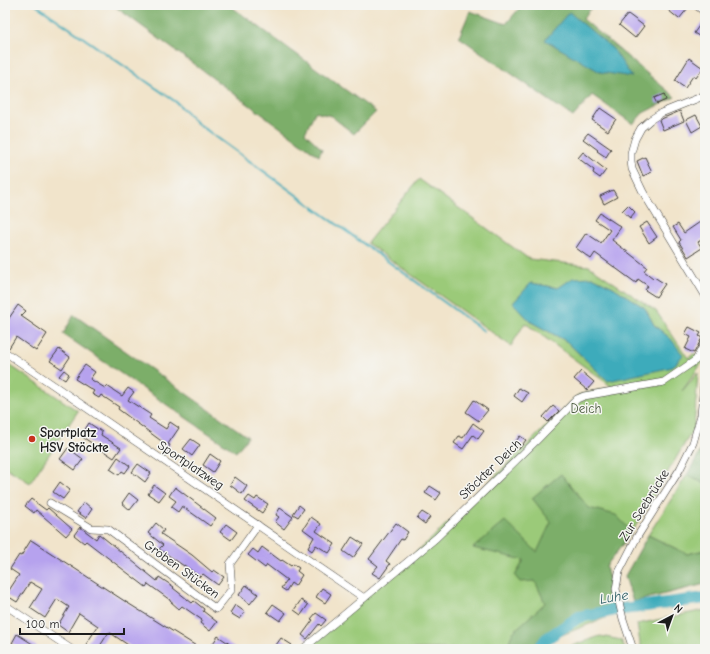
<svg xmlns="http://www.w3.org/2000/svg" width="710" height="654" viewBox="0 0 710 654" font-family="'Comic Neue',sans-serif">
<rect width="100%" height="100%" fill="#f6f6f2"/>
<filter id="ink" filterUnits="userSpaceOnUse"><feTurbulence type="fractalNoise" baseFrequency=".025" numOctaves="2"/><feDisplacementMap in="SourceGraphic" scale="8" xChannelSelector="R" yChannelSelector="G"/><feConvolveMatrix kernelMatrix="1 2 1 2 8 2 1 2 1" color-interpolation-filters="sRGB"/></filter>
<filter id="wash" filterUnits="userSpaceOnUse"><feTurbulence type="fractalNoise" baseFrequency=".012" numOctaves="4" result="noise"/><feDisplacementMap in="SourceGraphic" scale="16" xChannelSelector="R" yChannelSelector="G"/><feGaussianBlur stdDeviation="0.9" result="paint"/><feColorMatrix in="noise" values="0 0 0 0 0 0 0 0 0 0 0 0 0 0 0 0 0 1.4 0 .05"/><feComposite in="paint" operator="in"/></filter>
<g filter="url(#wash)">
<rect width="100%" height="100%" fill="#f1e4cb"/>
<g fill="#9bca79" stroke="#5c734a" fill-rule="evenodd">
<path d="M419 179 529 259 589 266 656 311 688 358 694 354 700 356 704 360 682 391 698 373 694 428 632 532 606 566 616 610 615 614 544 642 542 649H300L429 541 578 395 612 387 525 323 511 346 367 243ZM592 277 613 287 645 308 654 325 671 339 608 381 566 341 531 322V283L558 288Z"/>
<polygon points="5,362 78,411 30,483 5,467"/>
<polygon points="687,475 705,484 705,550 687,554 648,535"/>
<polygon points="705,610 705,649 642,649 640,643 637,624"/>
<polygon points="600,636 621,640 625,649 563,649"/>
</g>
<g fill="#7cae69" stroke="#4c6542">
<polygon points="113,5 229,5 376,112 354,134 331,116 315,112 305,133 322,149 319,156"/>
<polygon points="522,5 593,5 583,19 675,97 643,113 633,124 592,95 573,117 459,37 470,11 506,24"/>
<polygon points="74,315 248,437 236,452 63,334"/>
<polygon points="705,443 705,484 687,475"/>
<path d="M561 474 589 508 616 515 632 532 606 566 616 610C593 623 558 618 540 638 537 641 535 646 533 649H506L513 632 545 603 535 581 520 582 515 576 524 560 473 548 505 521 537 552 551 522 532 498Z"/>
<polygon points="648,535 687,554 705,550 705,584 633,602 625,576"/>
</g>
<g fill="#3dabbb" stroke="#2c646c">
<polygon points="569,12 613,49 632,77 600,72 545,40"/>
<polygon points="592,277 613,287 645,308 654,325 671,339 683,355 673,367 608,381 566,341 531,322 513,303 531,283 558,288 573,278"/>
</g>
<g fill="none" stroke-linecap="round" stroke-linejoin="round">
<polyline stroke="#3dabbb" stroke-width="2" points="36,5 176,102 197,123 484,331"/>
<polyline stroke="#3dabbb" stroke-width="12" points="539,649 546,639 579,617 615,610 705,598"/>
</g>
<g id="blocks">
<g fill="#b6a2ee">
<polygon points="671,5 684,5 688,8 679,19 668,10"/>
<polygon points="628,14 644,26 635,38 619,25"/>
<polygon points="701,23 705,25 705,40 694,33"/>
<polygon points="689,58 703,68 696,78 693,76 685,88 675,81"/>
<polygon points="664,94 666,100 657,104 654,98"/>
<polygon points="600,108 616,119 608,131 592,120"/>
<polygon points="680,111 684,121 663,130 659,120"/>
<polygon points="696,115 702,126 692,132 686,120"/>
<polygon points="588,133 611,149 606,157 597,151 598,150 583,139"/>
<polygon points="583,152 606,170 600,178 593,173 594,170 578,158"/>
<polygon points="645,157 652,172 643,176 637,161"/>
<polygon points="613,190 617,197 604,204 600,196"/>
<polygon points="628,205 635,212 630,218 622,211"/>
<polygon points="600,213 621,227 612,240 647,267 644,271 653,278 654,277 665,284 656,297 645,290 648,286 638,279 636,283 595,253 591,259 576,248 586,233 601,243 610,230 595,220"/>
<polygon points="647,222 657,237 649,243 639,227"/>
<polygon points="700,222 705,229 705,238 698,242 702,248 688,257 679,242 681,240 673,227 678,224 684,233"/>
<polygon points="18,305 26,311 21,316 47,334 36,351 16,337 9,348 5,347 5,324"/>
<polygon points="689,327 701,333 699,336 702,338 694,353 685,349 691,337 685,334"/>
<polygon points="59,349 70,357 62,369 50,361"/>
<polygon points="85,365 95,372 90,379 105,388 107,386 122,396 128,388 134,392 128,400 151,415 149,418 166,429 170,422 179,428 168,444 170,445 166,452 160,448 164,443 118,409 119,407 101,395 99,398 92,394 94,391 75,379"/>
<polygon points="64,370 69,374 65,380 59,376"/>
<polygon points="581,371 594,382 587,390 574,379"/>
<polygon points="519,388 528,393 522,402 514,396"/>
<polygon points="474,400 488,410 479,421 466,412"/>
<polygon points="553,406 559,411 548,422 543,417"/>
<polygon points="89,423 102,432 101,435 121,448 114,458 81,436"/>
<polygon points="473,423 484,431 478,439 473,435 463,449 454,443 459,436 463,438"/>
<polygon points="520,436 526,440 519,449 513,445"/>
<polygon points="191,439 200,445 192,456 183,449"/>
<polygon points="68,448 83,459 75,470 60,459"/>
<polygon points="210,454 220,461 213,472 203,465"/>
<polygon points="118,457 130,466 125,473 122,471 119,475 110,469"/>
<polygon points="138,464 151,473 145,482 132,472"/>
<polygon points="235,477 247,486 242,494 230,485"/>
<polygon points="60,482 70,490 63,499 53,492"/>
<polygon points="154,485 165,493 159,501 148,494"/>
<polygon points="430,486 441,493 436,500 425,493"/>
<polygon points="175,487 216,518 210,526 182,506 178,512 171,507 176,501 169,496"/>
<polygon points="129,493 138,500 130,510 122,503"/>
<polygon points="249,496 255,500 257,497 268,504 262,513 245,501"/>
<polygon points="31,499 46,510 48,508 72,529 66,536 36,510 34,513 25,506"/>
<polygon points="84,502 92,509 86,518 77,512"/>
<polygon points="299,505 304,509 298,517 293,514"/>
<polygon points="280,508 293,517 284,529 275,522 279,517 276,515"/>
<polygon points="422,512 430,517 425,524 417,518"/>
<polygon points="311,517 321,524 316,531 335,544 329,553 316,545 312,551 308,548 314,537 303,529"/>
<polygon points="156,523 164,530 161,534 192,555 212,572 214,570 224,577 218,585 203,574 200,577 184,565 184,566 159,549 163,545 148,533"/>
<polygon points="396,523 408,532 403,540 401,539 386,561 390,564 380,578 372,573 378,566 369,559"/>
<polygon points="226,524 237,532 231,540 220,532"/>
<polygon points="80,527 96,539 99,534 157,581 159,577 174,587 173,588 192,603 194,601 204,609 203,611 217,622 210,631 200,623 202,620 182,606 179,609 170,601 170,600 148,584 146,587 86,541 84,543 74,535"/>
<polygon points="352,537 363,544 353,558 343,551"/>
<polygon points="31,540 126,602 201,649 134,649 109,632 98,649 83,649 98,626 79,613 68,632 58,625 69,607 57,599 45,618 30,608 42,589 30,582 17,602 6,595 19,575 10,569 19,555 21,556"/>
<polygon points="262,547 281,561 282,560 291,566 293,564 299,568 297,571 302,575 295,586 291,583 286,591 281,588 287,580 267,565 265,568 248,555 253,549 258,553"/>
<polygon points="246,585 258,594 250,604 239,595"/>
<polygon points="322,588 331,594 325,603 316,597"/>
<polygon points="301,600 308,605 301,615 294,610"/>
<polygon points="273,604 286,613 280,621 267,612"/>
<polygon points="235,605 245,612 240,619 230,613"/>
<polygon points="316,613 326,620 321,626 319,624 307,639 302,635 313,620 311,619"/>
<polygon points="17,634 31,643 40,649 17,649 18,647 12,643"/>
<polygon points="218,636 237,649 209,649"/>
<polygon points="281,638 292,645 289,649 281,649 276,645"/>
</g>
</g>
</g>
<g filter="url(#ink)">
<use href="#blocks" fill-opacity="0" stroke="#3c3a36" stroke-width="1"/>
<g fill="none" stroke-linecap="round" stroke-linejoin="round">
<defs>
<g id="minor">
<polyline points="696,5 705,12"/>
<polyline points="705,94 701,97 661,113 650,120 641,128 635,139 631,153 631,161 632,169 643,192 705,295"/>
<polyline points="5,352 364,598"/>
<polyline points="50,503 91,528 108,529 216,609 232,589 230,564 258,525"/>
<polyline points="5,605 71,649"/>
<polyline points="303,649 436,538 536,441 577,399 584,396 664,382 696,360 705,342"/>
<polyline points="633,649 623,619 616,589 619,572 637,537 680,469 693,443 701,415 705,373"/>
</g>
</defs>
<use href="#minor" stroke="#3c3a36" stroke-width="8"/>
<use href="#minor" stroke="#fff" stroke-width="7"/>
</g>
</g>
<circle fill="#c8321e" stroke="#f6f6f2" stroke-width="1.5" cx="32" cy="439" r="4"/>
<g text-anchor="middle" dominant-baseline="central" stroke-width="3" stroke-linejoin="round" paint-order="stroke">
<g font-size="13" fill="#48593d" stroke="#f6f6f2">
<text x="586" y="408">Deich</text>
</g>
<g font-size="13" font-weight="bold" fill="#1c1c1c" stroke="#f6f6f2" text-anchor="start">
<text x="40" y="432">Sportplatz<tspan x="40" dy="15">HSV Stöckte</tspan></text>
</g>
<g font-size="13" fill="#1c1c1c" stroke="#f6f6f2">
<text transform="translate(191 465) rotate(34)">Sportplatzweg</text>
<text transform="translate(490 469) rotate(-44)">Stöckter Deich</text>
<text transform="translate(644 505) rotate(-58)">Zur Seebrücke</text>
<text transform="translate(182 569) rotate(36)">Groben Stücken</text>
</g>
<g font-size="14" font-style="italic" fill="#2b5c64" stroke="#f6f6f2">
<text transform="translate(614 597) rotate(-9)">Luhe</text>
</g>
</g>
<rect width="710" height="654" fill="none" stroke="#f6f6f2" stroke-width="20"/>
<g transform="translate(672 616) rotate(41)" stroke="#f6f6f2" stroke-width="3" paint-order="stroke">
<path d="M0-3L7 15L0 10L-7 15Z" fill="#1c1c1c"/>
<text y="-6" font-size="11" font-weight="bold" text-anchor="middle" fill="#1c1c1c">N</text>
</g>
<path d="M20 628v6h104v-6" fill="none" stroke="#1c1c1c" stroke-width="2"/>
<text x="26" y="628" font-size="12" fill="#1c1c1c" stroke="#f6f6f2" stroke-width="3" paint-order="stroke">100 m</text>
</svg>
